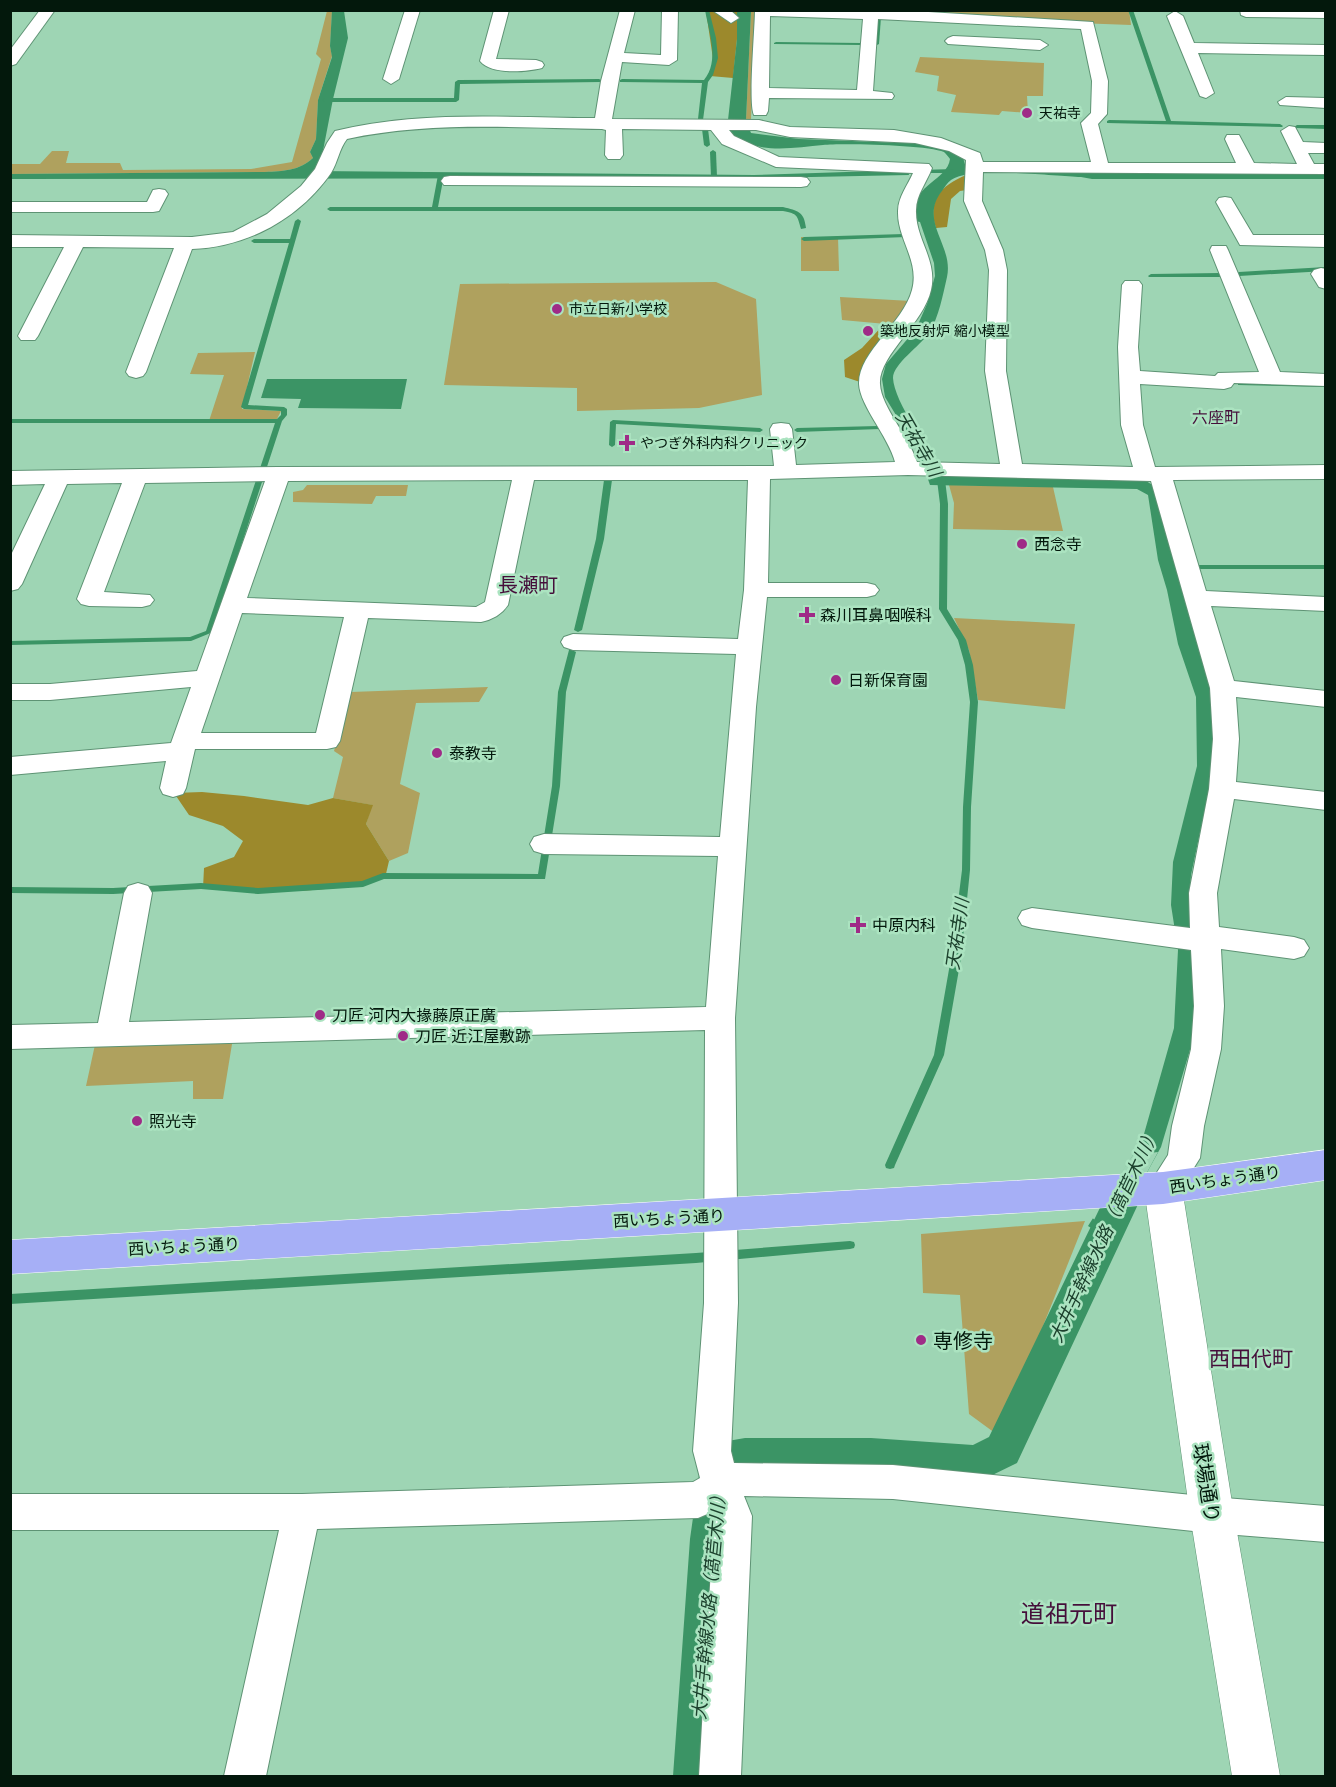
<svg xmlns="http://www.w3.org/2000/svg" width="1336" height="1787" viewBox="0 0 1336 1787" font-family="Quicksand,'Noto Sans JP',sans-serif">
<rect width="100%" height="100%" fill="#9ed5b4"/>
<g fill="#afa15e">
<polygon points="881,10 1129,10 1131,25 999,20"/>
<path d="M327 11H332L330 46 332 56 318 100 316 139 310 152 313 158C299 171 283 171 265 172L11 174 10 164H40L52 151H69L66 163H120L123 170 251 169 292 162 321 59 316 54Z"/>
<polygon points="751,11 755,11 751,119 746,120"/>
<polygon points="920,57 1044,63 1043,96 1027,96 1028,113 1002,111 999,115 951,112 956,95 937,91 939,76 915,72"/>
<polygon points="801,237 838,237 839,271 801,271"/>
<polygon points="716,282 756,299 762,395 699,408 577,411 577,388 444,385 460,284"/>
<polygon points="840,297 911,301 897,325 842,320"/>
<polygon points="255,352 242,409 281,411 277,419 209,421 224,375 190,374 198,353"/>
<polygon points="307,485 408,485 406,496 376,496 372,504 293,502 293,492 303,490"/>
<polygon points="949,485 1053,487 1063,531 953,529 954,503"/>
<polygon points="954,618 1075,624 1065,709 978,700 969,650"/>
<polygon points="488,687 479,702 416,703 400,784 420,793 408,853 389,861 366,824 372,805 333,798 343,757 334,751 351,692"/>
<polygon points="233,1038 223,1099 193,1099 193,1081 86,1086 96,1040"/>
<polygon points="1085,1221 999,1436 969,1414 960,1295 923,1293 921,1234"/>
</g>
<g fill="#9c892c">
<polygon points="706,11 737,11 737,39 733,78 710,76 713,59"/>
<path d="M971 173 967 190 960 191 951 199 947 227 936 228C926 197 945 183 971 173Z"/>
<polygon points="884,324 897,325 863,383 845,377 844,360 862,348"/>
<path d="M202 792 244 796 308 805 333 798 373 805 366 824 389 861 385 878C332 895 258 892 203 888L204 868 234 857 243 841 223 826 189 815 174 793Z"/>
</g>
<g fill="#3b9465">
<path d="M332 10 344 11 348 38 333 99 322 156 314 171 754 175 908 170 909 175 759 178 11 179 10 174 265 172C283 171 299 171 313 158L310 152 316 139 318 100 332 57 330 46Z"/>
<path d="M737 11H751L746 120 751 133 799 139 930 144 962 154 966 168 993 170 1325 174V179H1092L1081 177C1053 176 972 166 951 180 947 183 944 188 942 191 918 221 954 245 947 277 943 294 939 317 929 333 920 346 893 364 893 378 894 402 930 451 944 474L1146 481 1159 489 1211 688 1213 771 1191 875 1189 908 1201 960 1195 1033 1161 1147 1110 1240 1088 1226 1142 1141 1174 1028 1178 950 1171 905 1173 862 1197 766 1196 697 1178 644 1167 590 1158 560 1148 495 1137 489 930 485 919 453 885 397 882 379 886 364 916 329 927 304 935 276 934 263 920 222 915 221C907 185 947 182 950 159 948 156 946 154 944 152 928 145 843 143 823 145 791 148 751 156 727 129L737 39Z"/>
<polygon points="267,379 407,379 401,409 298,408 301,399 261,398"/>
</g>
<polygon fill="#9ed5b4" points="1158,1152 1114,1234 1091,1217 1133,1155"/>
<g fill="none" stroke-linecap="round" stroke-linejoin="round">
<g fill="#3b9465" fill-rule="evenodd">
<path d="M705 10H709L716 38 718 58 713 75 708 82 703 120 698 119 702 83 620 82V80L622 79 704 80C720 61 709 33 705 10Z"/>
<polygon points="1128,10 1133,10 1171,121 1280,124 1283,126 1282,127 1107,123 1107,121 1109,120 1166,121"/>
<polygon points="879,16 881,17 879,44 877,45 875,44 877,17"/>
<polygon points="776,42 861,43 863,44 861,45 774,44 774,43"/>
<polygon points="599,79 601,80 601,82 460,84 459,100 456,102 325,102 322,100 325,98 454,98 455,82 458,80"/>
<polygon points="1297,125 1326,125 1326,129 1295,128 1294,127"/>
<polygon points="705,127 708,129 710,145 707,147 704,145 702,129"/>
<polygon points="713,150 716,152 717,177 714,179 711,177 710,152"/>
<polygon points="920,170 954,169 957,171 954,173 918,173 917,172"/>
<path d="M441 173 444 175 438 207H783C798 211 804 211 806 228L801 229C797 215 798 214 783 211H330L327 209 330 207H432L438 175Z"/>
<polygon points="298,219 301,221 248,405 284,407 287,409 287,415 282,421 213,632 191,641 10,645 10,641 190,637 206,631 275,423 10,423 10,419 277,419 281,415 281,411 244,409 241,407 289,243 254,243 251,241 254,239 290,239 295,221"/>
<polygon points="904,234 907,236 906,237 804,241 801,239 804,237"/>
<polygon points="1326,267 1326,271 1239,276 1236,274 1239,272"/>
<polygon points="1151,274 1220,273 1223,275 1220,277 1149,277 1148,276"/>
<polygon points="1240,382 1323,384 1325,385 1326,387 1238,385 1238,383"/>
<polygon points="613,420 760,428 763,430 760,432 616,424 615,445 612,447 609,445 610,422"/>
<polygon points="878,426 881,428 880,429 797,432 794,430 797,428"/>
<polygon points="608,478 612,480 604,539 582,630 578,632 574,630 596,539 604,480"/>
<polygon points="941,478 945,480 948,504 947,609 966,640 973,665 978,702 971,807 970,870 961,958 944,1055 895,1165 894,1168 890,1169 886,1168 885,1165 934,1055 951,958 962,870 963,807 970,702 965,665 958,640 939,609 940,504 937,480"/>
<rect x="1192" y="565" width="134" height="4"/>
<polygon points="569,650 572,650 576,652 566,692 560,786 545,879 384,879 363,887 258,894 201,889 113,894 10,893 10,887 113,888 201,883 258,888 362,881 383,873 538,874 552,786 558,692"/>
<polygon points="850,1241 854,1242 855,1245 854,1248 850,1249 696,1263 10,1304 10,1294 696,1253"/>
</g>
<polygon fill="#3b9465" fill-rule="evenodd" points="1123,1183 1136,1187 1141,1198 1017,1463 976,1483 871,1476 740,1477 732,1539 719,1776 673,1776 690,1539 701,1461 707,1448 722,1442 745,1438 871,1438 973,1445 989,1437 1110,1187"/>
<defs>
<g id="minor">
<polygon points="40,10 55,10 16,64 10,66 10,50"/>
<polygon points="405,10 420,10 399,79 391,84 383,79"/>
<path d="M494 10H509L496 59 536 60 542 62 544 65 542 68C526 72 491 75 480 61Z"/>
<path d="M620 10H635L624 53 661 55 662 10H678L677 60 669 65 622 62 612 119 759 120 790 127 894 130 941 138 980 153 983 162H1091L1081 123 1091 113 1092 81 1081 29 878 19 873 91 892 93 894 96 892 99 769 98 768 111 766 115H754C748 104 755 28 755 10H896L1093 22 1108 81 1107 114 1098 124 1108 163H1236L1225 139 1227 135H1239L1254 163 1297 164 1281 131 1289 126 1295 127 1303 142 1326 143V153H1308L1314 164H1326V174L983 172 982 201 1003 250 1007 270 1006 371 1022 464 1133 467 1121 425 1118 347 1122 285 1125 281H1139L1142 285 1138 347 1140 371 1215 376 1218 373 1259 372 1210 250 1212 246H1226L1228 250 1280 372 1326 374V386L1234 383 1231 387 1224 389 1140 384 1143 425 1155 467 1326 465V479L1173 480 1206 591 1326 597V611L1211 606 1234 681 1326 691V707L1236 697 1239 739 1236 782 1326 792V810L1234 799 1217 893 1219 927 1294 937 1304 940 1309 948 1304 956 1294 959 1221 949 1224 1006 1221 1049 1204 1126 1200 1158 1175 1198 1163 1202 1151 1198 1147 1188 1168 1155 1172 1126 1191 1049 1194 1006 1191 950 1032 928 1022 925 1018 918 1022 911 1032 908 1190 928 1189 893 1209 789 1213 739 1210 688 1151 481 908 475 770 479 768 583H867L875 585 879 590 875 595 867 597H767L756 707 735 1018 738 1303 731 1451 734 1463 893 1465 1212 1497 1326 1506V1542L1212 1533 893 1499 744 1496 752 1516 741 1776H699L714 1516 712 1512 698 1518 317 1529 266 1776H224L279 1530H10V1494H302L693 1482 700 1478 693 1451 704 1303 705 1030 10 1049V1025L98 1023 124 893 128 886 138 883 148 886 152 893 129 1022 706 1007 718 856 544 854 534 851 530 844 534 837 544 834 720 837 736 654 573 650 564 647 561 642 564 637 573 634 738 639 744 590 748 480H534L508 605C502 614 492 620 481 622L368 618 340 741 336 747 327 749H195L186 788 183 794 173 797 163 794 160 788 166 761 10 775V757L171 743 191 687 50 700H10V684H50L197 671 265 481 145 483 104 592 150 595 154 600 150 605 142 607 89 606 81 604 77 599 122 483 67 484 22 584 18 589 10 591V557L45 484 10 485V471L279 467 774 466 770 429 773 424 781 423 789 424 792 429 796 465 895 462C888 436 860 406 859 384 858 352 903 324 912 290 920 261 897 239 898 211 898 197 908 185 913 173L776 167 722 144 711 130 622 129 623 155 620 159H608L605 155 606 130 602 129C518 128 430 121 347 139 339 149 338 162 331 173 299 219 247 247 192 249L146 372 143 376 136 378 129 376 126 372 174 248 83 247 38 336 35 340H21L18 336 64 247H10V235L192 237 233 232 267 214 301 186 315 169 327 143 335 131C420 110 509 118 595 118L601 81ZM770 16 863 19 857 90 769 88ZM729 130H756L790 137 915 143 949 151 966 160 964 201 985 250 989 270 985 371 1000 464 917 462C909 436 881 407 880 384 878 356 924 323 931 290 938 260 915 239 916 210 916 195 927 182 932 168L929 164 779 157 734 136ZM512 480 485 602 476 607 247 598 288 481ZM242 613 344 617 316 733H201Z"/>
<polygon points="712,10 730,10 739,18 731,23"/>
<polygon points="1240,10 1326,10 1326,18 1246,17 1241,15"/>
<polygon points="1175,11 1183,16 1194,43 1326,45 1326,55 1198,53 1214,93 1206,98 1200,96 1167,16"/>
<polygon points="953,36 1040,40 1048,45 1040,50 948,44 945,41 948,38"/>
<polygon points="1286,97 1326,98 1326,108 1280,105 1278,102"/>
<polygon points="450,176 801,177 807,178 810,182 807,186 801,187 444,185 441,181 444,177"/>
<polygon points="159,189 165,190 168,194 159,211 153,212 10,212 10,202 147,202 153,190"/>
<polygon points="1225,197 1231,198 1253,235 1326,235 1326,247 1240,245 1216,202 1219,198"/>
<polygon points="1321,268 1326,269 1326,289 1319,287 1311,274 1314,270"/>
</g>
<polygon id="tertiary" points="1163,1172 1177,1177 1182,1188 1234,1515 1280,1776 1232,1776 1190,1515 1144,1188 1149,1177"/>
<polygon id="trunk" points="1326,1150 1326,1180 1163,1204 10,1274 10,1240 1163,1172"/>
</defs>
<use href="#minor" stroke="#5e9374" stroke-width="2"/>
<use href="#tertiary" stroke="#5e9374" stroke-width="1"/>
<use href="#trunk" stroke="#fff" stroke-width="1"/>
<use href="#minor" fill="#fff" fill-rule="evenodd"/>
<use href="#tertiary" fill="#fff" fill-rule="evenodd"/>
<use href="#trunk" fill="#a6aff6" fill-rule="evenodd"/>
</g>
<g fill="#9f2b87" stroke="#abe3c0" stroke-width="2">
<circle cx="1027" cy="113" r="6"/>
<circle cx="557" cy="309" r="6"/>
<circle cx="868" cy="331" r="6"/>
<path d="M624 434h6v6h6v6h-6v6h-6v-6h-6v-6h6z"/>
<circle cx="1022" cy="544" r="6"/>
<path d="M804 606h6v6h6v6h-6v6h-6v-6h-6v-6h6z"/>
<circle cx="836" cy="680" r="6"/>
<circle cx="437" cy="753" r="6"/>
<path d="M855 916h6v6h6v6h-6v6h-6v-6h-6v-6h6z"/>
<circle cx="320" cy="1015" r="6"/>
<circle cx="403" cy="1036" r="6"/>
<circle cx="137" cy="1121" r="6"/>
<circle cx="921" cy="1340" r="6"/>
</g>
<g text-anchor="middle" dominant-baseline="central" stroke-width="5" stroke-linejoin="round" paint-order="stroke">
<g font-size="14" fill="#03180c" stroke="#abe3c0" text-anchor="start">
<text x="1039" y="113">天祐寺</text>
<text x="569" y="309">市立日新小学校</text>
<text x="880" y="331">築地反射炉 縮小模型</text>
<text x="640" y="443">やつぎ外科内科クリニック</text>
</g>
<g font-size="16" fill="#450e3a" stroke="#abe3c0">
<text x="1216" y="417">六座町</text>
</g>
<g font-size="16" fill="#03180c" stroke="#abe3c0" text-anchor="start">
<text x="1034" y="544">西念寺</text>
<text x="820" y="615">森川耳鼻咽喉科</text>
<text x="848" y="680">日新保育園</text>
<text x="449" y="753">泰教寺</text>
<text x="872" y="925">中原内科</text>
<text x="332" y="1015">刀匠 河内大掾藤原正廣</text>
<text x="415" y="1036">刀匠 近江屋敷跡</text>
<text x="149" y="1121">照光寺</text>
</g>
<g font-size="16" fill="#03180c" stroke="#abe3c0">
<text transform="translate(1225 1179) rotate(-8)">西いちょう通り</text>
<text transform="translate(669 1218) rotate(-3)">西いちょう通り</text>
<text transform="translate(184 1246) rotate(-3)">西いちょう通り</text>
</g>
<g font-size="18" font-style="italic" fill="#1c412d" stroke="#abe3c0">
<text transform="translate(919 444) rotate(60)">天祐寺川</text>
<text transform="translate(957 934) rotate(-82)">天祐寺川</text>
<text transform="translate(1104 1235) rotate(-65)">大井手幹線水路（萵苣木川）</text>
<text transform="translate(709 1603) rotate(-85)">大井手幹線水路（萵苣木川）</text>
</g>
<g font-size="20" fill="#450e3a" stroke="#abe3c0">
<text x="528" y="584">長瀬町</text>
</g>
<g font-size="20" fill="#03180c" stroke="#abe3c0" text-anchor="start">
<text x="933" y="1340">専修寺</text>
</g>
<g font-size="20" fill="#03180c" stroke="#abe3c0">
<text transform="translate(1207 1483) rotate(81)">球場通り</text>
</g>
<g font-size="21" fill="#450e3a" stroke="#abe3c0">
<text x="1251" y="1358">西田代町</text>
</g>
<g font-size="24" fill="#450e3a" stroke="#abe3c0">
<text x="1069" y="1613">道祖元町</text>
</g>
</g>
<rect width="1336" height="1787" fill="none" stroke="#03180c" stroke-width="24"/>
</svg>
